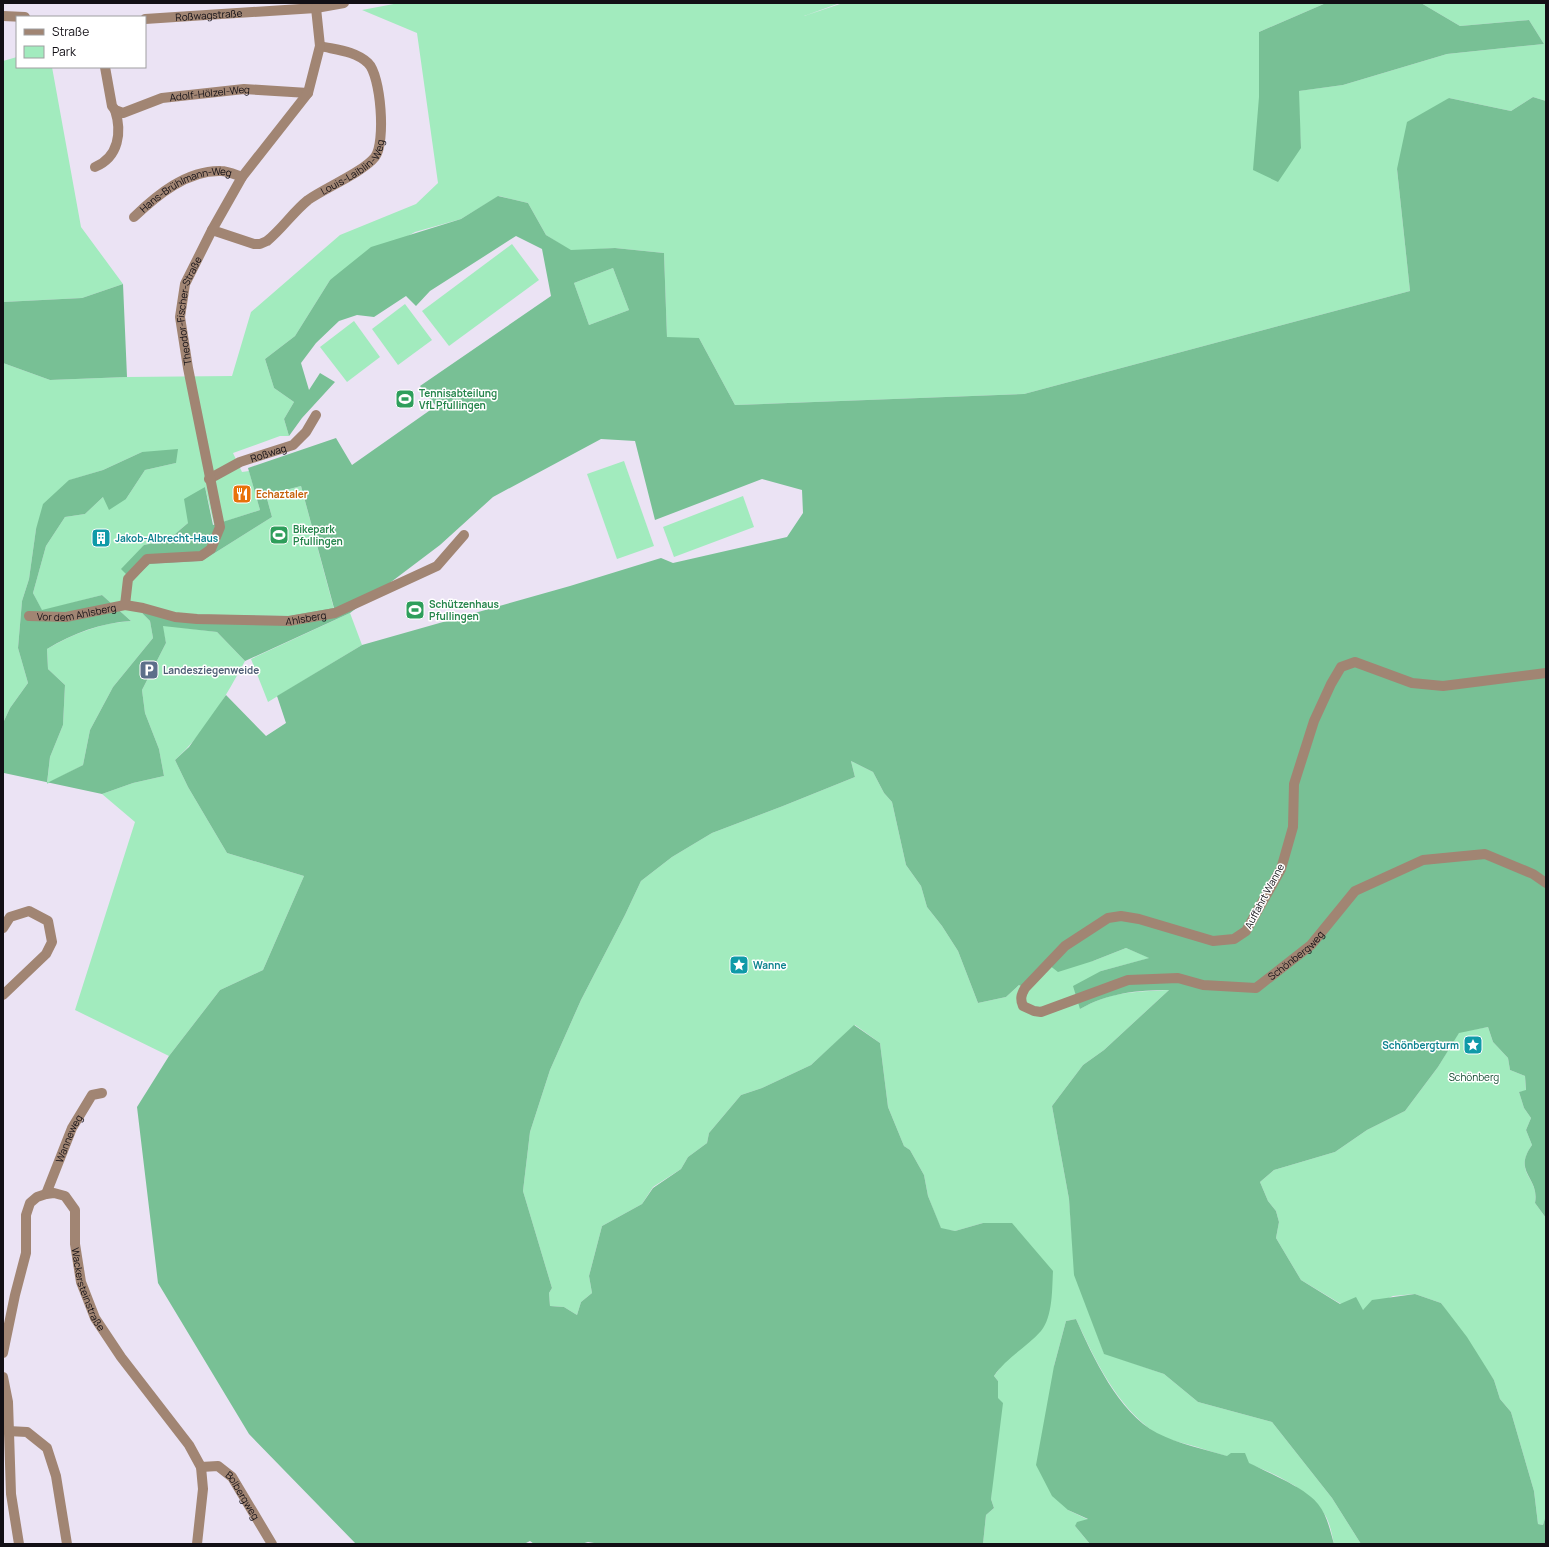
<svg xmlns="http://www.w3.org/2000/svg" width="1549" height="1547" viewBox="0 0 1549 1547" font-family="Manrope,sans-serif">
<rect width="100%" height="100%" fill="#ebe3f4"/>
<g fill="#a2ebbe">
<path d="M399 3H840L804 16 843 3H1326L1259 32V97L1301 148 1298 91 1343 85 1447 54 1544 44 1529 20 1460 26 1421 3H1546V101L1533 97 1511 111 1449 98 1397 169 1410 291 1024 394 735 405 699 338H667L664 253 615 248 571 251 546 235 528 203 499 196 461 219 415 232 330 280 295 336 265 359 274 388 294 402 284 419 289 436H280L233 453 242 472 249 471 260 510 214 525 205 487 188 523 168 540 144 545 132 580 150 564 202 561 272 517 266 495 301 486 334 609 289 616 177 614 131 602 150 621 153 638 113 687 90 730 83 765 47 784 50 757 63 725 65 685 48 669 47 649C73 634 100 623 131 621L102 595 42 611 33 593 46 546 65 517 85 514 103 497 126 499 145 470 176 463 142 452 103 470 70 480 36 529 29 579 22 601 18 648 28 683 10 708 3 723V363L50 380 127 377 232 376 251 312 340 235 416 204 438 183 417 33 362 10Z"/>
<polygon points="17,57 17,67 52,67 81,227 123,284 82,298 3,302 3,61"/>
<polygon points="512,244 539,280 449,346 422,311"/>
<polygon points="613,268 629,310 589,325 574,283"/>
<polygon points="405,304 432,340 398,365 372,329"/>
<polygon points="354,321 380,357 347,382 320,347"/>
<polygon points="624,461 654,546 617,559 587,474"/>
<polygon points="743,496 754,527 674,557 663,527"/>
<polygon points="350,613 362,645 268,702 251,659"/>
<path d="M162 625 217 632 245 661C226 696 205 733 175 760L188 787 227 853 304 876 263 970 220 990 169 1056 75 1010 135 822 102 794 133 783 164 776 159 749 145 713 142 690 166 643Z"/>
<path d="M851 761 873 772 884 793 892 802 906 865 921 886 927 907 942 926 958 951 978 1003 1006 997 1019 985 1050 965 1093 961 1126 948 1150 958 1101 971 1080 1009C1112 991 1134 992 1169 990L1104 1050 1083 1065 1052 1106 1069 1199 1075 1275 1104 1353 1164 1374 1198 1402 1272 1422 1332 1498 1361 1544H1334C1332 1535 1330 1523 1325 1515 1301 1476 1238 1460 1197 1447 1183 1443 1166 1440 1154 1432 1116 1405 1095 1360 1076 1319L1066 1321 1054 1366 1068 1510 1089 1520 1075 1526 1090 1544H983L986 1515 994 1508 991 1499 998 1381 994 1376 1000 1368 983 1223 955 1231 941 1229 928 1196 924 1175 910 1150 904 1146 888 1107 880 1043 855 1025 811 1065 762 1088 741 1095 709 1133 707 1143 688 1157 681 1169 653 1187 642 1204 602 1226 589 1276 592 1293 581 1302 577 1315 564 1307 550 1306 549 1293 552 1288 523 1191 530 1132 550 1070 581 1000 625 915 641 881 672 857 712 833 783 806 855 777Z"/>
<path d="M1488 1027 1493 1042 1508 1058 1510 1070 1525 1076 1526 1091 1519 1092 1524 1108 1531 1118 1526 1130 1532 1145C1512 1174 1540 1177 1535 1203L1546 1218V1515L1543 1525 1538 1524 1534 1491 1511 1412 1500 1399 1494 1380 1441 1303 1415 1294 1393 1296 1363 1310 1341 1304 1301 1280 1276 1238 1279 1222 1276 1211 1268 1201 1260 1182 1274 1170 1335 1152 1367 1130 1405 1111 1438 1067 1459 1032Z"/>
</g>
<g fill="#78c095" fill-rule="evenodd">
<polygon points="1326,3 1421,3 1460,26 1529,20 1544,44 1447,54 1343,85 1299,91 1301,148 1278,182 1253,170 1259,97 1259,32"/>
<path d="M1533 97 1546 101V1218L1535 1203C1540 1177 1512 1173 1532 1145L1526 1130 1531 1118 1524 1108 1519 1092 1526 1090 1525 1076 1510 1070 1508 1058 1493 1042 1488 1027 1459 1033 1438 1067 1405 1111 1367 1130 1335 1152 1274 1170 1260 1182 1268 1201 1276 1211 1279 1222 1276 1238 1301 1280 1340 1304 1356 1297 1363 1310 1372 1300 1415 1294 1441 1303 1467 1337 1494 1380 1500 1399 1511 1412 1534 1491 1538 1524 1543 1525 1546 1515V1544H1361L1332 1498 1272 1422 1198 1402 1164 1374 1104 1354 1074 1275 1069 1199 1052 1106 1083 1065 1104 1050 1169 990C1137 990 1108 993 1080 1009L1073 986 1101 971 1149 958 1126 948 1093 961 1058 972 1049 965 1029 989 1019 985 1006 997 978 1003 958 951 942 926 927 907 921 886 906 865 892 802 884 793 873 772 851 761 855 777 783 806 712 833 672 857 641 881 625 915 581 1000 550 1070 530 1132 523 1191 552 1288 549 1293 550 1306 564 1307 577 1315 581 1302 592 1293 589 1276 602 1226 642 1204 653 1188 681 1169 688 1157 707 1143 709 1133 741 1095 762 1088 811 1065 854 1025 880 1043 888 1107 904 1146 910 1150 924 1175 928 1196 941 1228 955 1231 983 1223H1012L1053 1271C1052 1288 1053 1317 1041 1331 1027 1347 1006 1358 994 1376L998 1381V1398L1003 1403 991 1499 994 1508 986 1515 983 1544H600L588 1542 581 1544H534L530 1541 524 1544H356L249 1434 158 1283 137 1107 169 1056 220 990 263 970 304 876 227 853 188 787 175 760 189 747 226 695 266 736 286 723 277 696 362 645 570 586 661 558 673 563 787 537 803 513 802 490 762 479 655 520 635 441 601 439 493 497 440 545 350 613 245 661 217 632 163 626 166 643 142 690 145 713 159 749 164 776 133 783 102 794 4 773 3 767V723L10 708 28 683 18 648 22 601 29 579 36 529 43 504 69 480 103 470 142 452 178 449 176 463 145 470 126 499 109 510 103 497 85 514 65 517 46 546 33 593 42 610 102 595 131 621C101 623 73 633 47 649L48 669 65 685 63 725 50 757 47 783 83 765 90 730 113 687 153 638 150 621 130 601 177 614 289 616 334 608 301 486 266 495 272 517 202 561 150 564 132 580 121 569 144 545 168 540 188 523 184 499 205 487 213 525 260 510 248 468 336 438 352 465 436 406 420 386 551 296 542 249 516 236 430 291 416 306 406 296 374 317 357 315 339 321 316 343 301 363 309 390 320 373 335 382 302 418 289 436 284 419 294 402 274 388 265 359 295 336 330 280 371 247 461 219 498 196 528 203 546 235 571 250 615 248 664 253 667 337 699 338 735 405 1024 394 1410 291 1397 169 1407 122 1449 98 1511 111ZM613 268 629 310 589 325 574 283Z"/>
<polygon points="123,284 127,377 50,380 3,363 3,302 82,298"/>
<path d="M1076 1319C1093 1357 1118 1412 1157 1433 1178 1444 1204 1449 1227 1456L1231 1453H1245L1249 1463C1267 1472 1306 1488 1318 1504 1327 1515 1330 1530 1334 1544H1090L1075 1526 1077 1522 1088 1519 1068 1510 1052 1496 1036 1465 1054 1366 1066 1321Z"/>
</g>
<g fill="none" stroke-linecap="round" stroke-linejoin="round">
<g stroke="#a18573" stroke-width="10">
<polyline points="3,16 25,17"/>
<path id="s1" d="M145 19 316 8 344 3"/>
<path id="s2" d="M105 67 112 106 115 110 123 113 162 98 244 89 308 93"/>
<path d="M95 167C119 157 122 132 115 110"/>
<path id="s3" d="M134 217C157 195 187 170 221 171 228 171 236 175 242 177"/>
<path id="s4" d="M212 230 254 244H260L267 241C282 229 293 212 308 200 325 188 363 172 375 157 386 143 381 75 368 63 355 51 337 50 320 46"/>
<path id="s5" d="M209 479 240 462 293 445 306 432 316 415"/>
<path id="s6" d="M125 605 128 579 147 559 201 556 211 549 220 527 188 368 180 317 185 284 212 230 242 177 308 93 320 46 316 8"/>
<path id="s7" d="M29 616 66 617 125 605 143 608 175 617 197 619 289 621 335 613 437 566 464 535"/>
<path id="s8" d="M1546 673 1443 686 1412 683 1355 662 1341 667 1331 684 1314 721 1294 784 1293 827 1281 869 1246 931 1234 939 1213 941 1139 919 1121 916 1108 918 1065 946 1025 988C1021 995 1020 999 1023 1006L1034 1011 1041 1012 1128 980 1178 978 1203 985 1256 988 1311 945 1355 891 1423 860 1485 854 1533 874 1546 883"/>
<polyline points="3,928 10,917 29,911 48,921 52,942 46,954 3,995"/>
<path id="s9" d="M46 1194 72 1128 92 1095 102 1093"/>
<path id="s10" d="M3 1353 15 1295 26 1253V1215L30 1203 37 1197 46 1194 54 1193 65 1196 75 1210V1244L81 1282 95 1318 121 1357 189 1445 201 1467 203 1489 197 1544"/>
<polyline points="3,1377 8,1402 11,1494 19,1544"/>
<polyline points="8,1431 27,1432 47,1448 56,1476 67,1544"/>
<path id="s11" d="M201 1467 218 1466 232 1477 272 1544"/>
</g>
</g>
<defs>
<symbol id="stadium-square" viewBox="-11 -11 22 22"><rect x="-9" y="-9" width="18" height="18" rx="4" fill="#2e9e5b" stroke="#fff"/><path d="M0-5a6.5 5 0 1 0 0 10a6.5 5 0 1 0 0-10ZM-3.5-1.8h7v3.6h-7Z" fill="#fff"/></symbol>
<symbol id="restaurant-square" viewBox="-11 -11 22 22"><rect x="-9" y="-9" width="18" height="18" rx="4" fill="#e8710a" stroke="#fff"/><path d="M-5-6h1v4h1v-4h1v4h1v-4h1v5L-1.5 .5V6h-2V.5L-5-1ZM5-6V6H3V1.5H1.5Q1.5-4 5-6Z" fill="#fff"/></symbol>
<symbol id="building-square" viewBox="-11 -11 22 22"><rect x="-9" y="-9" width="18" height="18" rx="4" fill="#0f9aa8" stroke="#fff"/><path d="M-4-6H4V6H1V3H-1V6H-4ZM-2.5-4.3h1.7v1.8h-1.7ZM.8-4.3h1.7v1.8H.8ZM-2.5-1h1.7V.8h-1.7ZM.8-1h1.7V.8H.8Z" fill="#fff"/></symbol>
<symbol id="parking-square" viewBox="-11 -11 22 22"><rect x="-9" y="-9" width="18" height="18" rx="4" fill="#5c6f8a" stroke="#fff"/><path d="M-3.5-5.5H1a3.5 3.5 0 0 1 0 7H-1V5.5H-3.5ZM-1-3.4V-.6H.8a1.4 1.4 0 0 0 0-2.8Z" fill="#fff"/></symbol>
<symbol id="sight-square" viewBox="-11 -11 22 22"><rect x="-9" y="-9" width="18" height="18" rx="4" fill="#0f9aa8" stroke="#fff"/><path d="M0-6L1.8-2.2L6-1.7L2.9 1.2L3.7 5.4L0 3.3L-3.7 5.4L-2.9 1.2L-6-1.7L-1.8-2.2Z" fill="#fff"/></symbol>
</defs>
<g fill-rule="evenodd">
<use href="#stadium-square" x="394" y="388" width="22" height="22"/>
<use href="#restaurant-square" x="231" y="483" width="22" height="22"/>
<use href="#stadium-square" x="268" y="524" width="22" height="22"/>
<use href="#building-square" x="90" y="527" width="22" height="22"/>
<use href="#stadium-square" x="404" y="599" width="22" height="22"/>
<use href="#parking-square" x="138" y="659" width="22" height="22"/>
<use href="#sight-square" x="728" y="954" width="22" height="22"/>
<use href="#sight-square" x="1462" y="1034" width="22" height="22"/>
</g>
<g text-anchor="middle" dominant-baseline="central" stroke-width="3" stroke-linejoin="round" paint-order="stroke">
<g font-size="10" fill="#120f15" stroke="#fff">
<text stroke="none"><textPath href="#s1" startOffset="64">Roßwagstraße</textPath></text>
<text stroke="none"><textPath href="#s2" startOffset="143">Adolf-Hölzel-Weg</textPath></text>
<text stroke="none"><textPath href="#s4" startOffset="173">Louis-Laiblin-Weg</textPath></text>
<text stroke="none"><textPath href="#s3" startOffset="61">Hans-Brühlmann-Weg</textPath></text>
<text stroke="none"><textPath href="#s6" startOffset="365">Theodor-Fischer-Straße</textPath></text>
<text stroke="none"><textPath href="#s5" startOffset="65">Roßwag</textPath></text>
<text stroke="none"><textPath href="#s7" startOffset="48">Vor dem Ahlsberg</textPath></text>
<text stroke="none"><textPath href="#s7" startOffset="280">Ahlsberg</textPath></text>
<text transform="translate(1264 896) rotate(-62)">Auffahrt Wanne</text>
<text stroke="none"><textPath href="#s8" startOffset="1060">Schönbergweg</textPath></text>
<text stroke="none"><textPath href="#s9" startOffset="60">Wanneweg</textPath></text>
<text stroke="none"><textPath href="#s10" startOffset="290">Wackersteinstraße</textPath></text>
<text stroke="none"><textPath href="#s11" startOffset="56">Bolbergweg</textPath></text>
</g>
<g font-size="10" font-weight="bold" fill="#27864d" stroke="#fff" text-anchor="start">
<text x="419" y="393">Tennisabteilung<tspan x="419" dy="12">VfL Pfullingen</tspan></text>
<text x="293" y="529">Bikepark<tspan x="293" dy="12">Pfullingen</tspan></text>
<text x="429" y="604">Schützenhaus<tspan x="429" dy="12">Pfullingen</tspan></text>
</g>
<g font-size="10" font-weight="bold" fill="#c56008" stroke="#fff" text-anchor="start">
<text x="256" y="494">Echaztaler</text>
</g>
<g font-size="10" font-weight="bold" fill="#0d838f" stroke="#fff" text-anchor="start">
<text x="115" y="538">Jakob-Albrecht-Haus</text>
<text x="753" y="965">Wanne</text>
<text x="1459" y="1045" text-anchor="end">Schönbergturm</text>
</g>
<g font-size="10" font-weight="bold" fill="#4e5e75" stroke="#fff" text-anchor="start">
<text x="163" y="670">Landesziegenweide</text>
</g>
<g font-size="10" fill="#0b4529" stroke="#fff">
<text x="1474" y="1077">Schönberg</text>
</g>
</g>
<rect width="1549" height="1547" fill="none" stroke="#120f15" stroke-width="8"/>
<rect x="16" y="16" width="130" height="52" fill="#ffffff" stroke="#a09fa1"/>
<rect x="24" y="29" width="20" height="6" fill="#a18573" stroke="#a09fa1"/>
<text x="52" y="36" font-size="12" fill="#120f15">Straße</text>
<rect x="24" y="46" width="20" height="12" fill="#a2ebbe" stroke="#a09fa1"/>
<text x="52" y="56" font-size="12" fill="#120f15">Park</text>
</svg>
